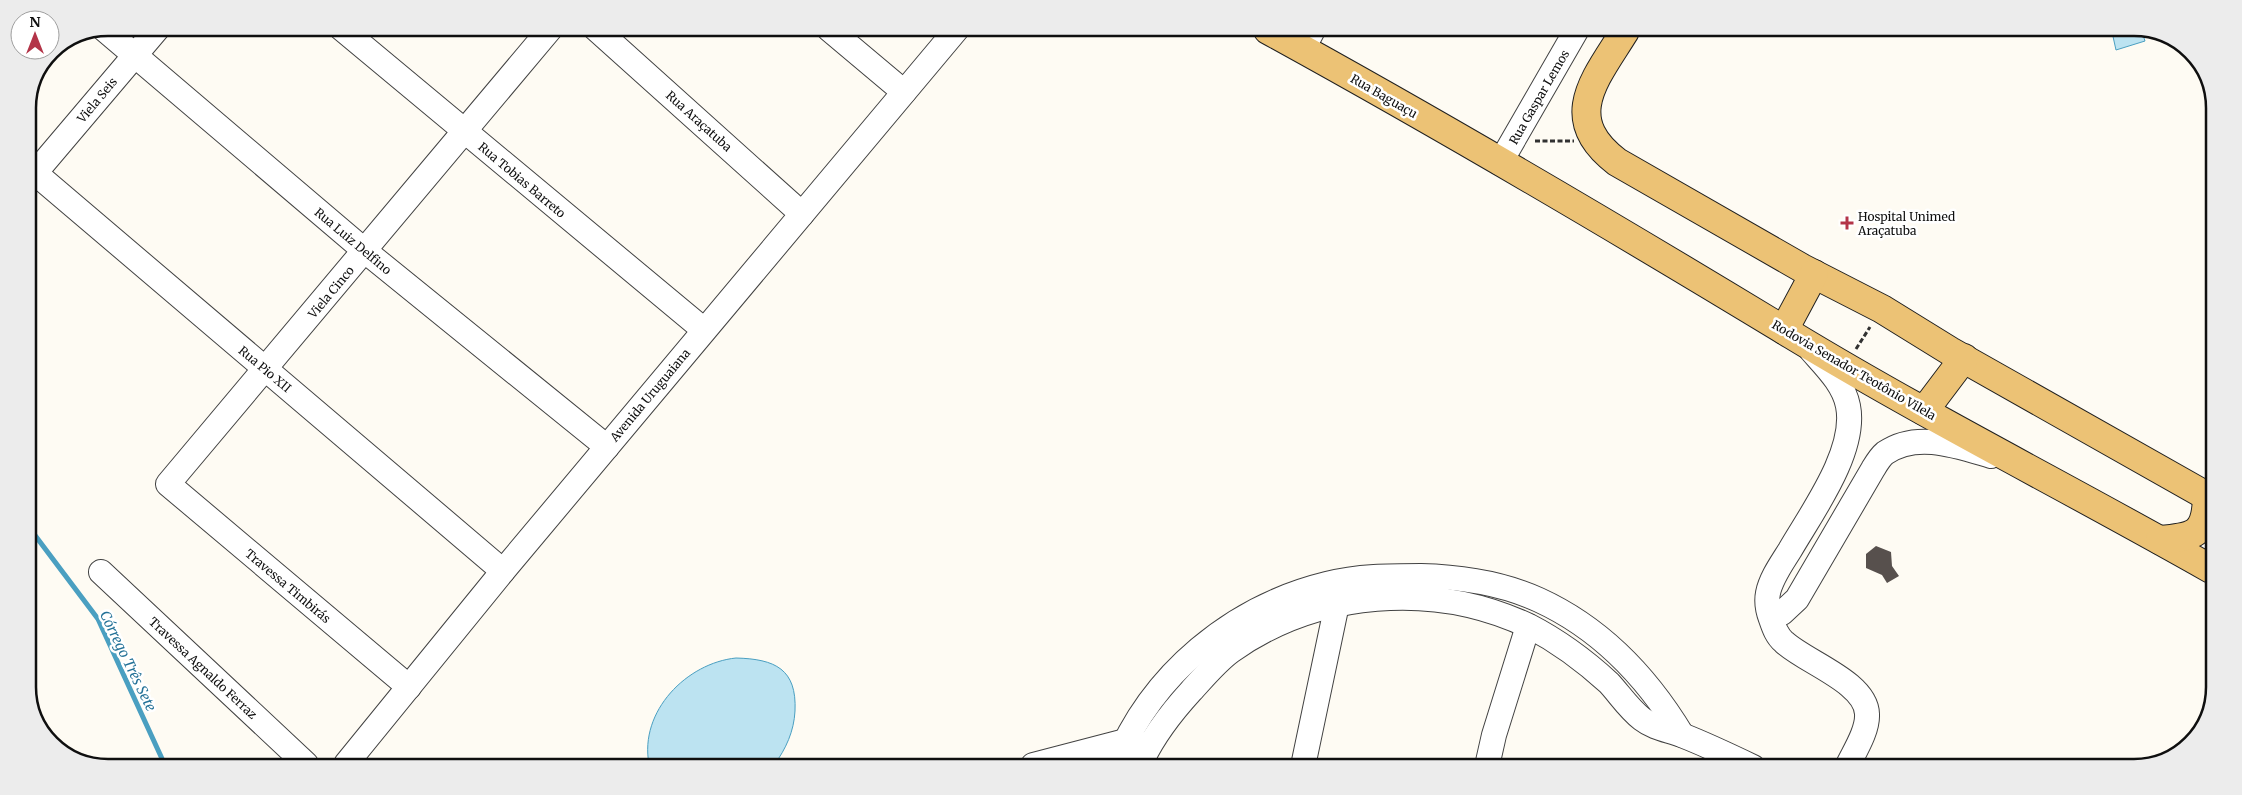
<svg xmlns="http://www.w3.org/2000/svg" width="2242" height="795" viewBox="0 0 2242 795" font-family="Merriweather,serif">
<rect width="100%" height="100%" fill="#fefbf3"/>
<g fill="#bce3f1" stroke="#4a9fc1">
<polygon points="2112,32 2142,32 2145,41 2116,50"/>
<path d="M736 658C775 659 797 669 795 711 794 731 786 749 774 765L649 764C639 711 687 663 736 658Z"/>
</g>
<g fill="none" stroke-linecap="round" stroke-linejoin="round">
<polyline stroke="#4a9fc1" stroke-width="5" points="28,526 98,619 164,763"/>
</g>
<polygon fill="#57504d" points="1876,546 1891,552 1892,566 1899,576 1887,583 1882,575 1866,568 1866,554"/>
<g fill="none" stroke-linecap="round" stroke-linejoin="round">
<defs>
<g id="minor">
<polyline points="341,28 704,330"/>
<polyline points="595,28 802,214"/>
<polyline points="104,29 365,251 607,447"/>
<polyline points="829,29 904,92"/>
<polyline points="1303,49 1313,30"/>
<polyline points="1500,163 1576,31"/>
<polyline points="28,167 503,571"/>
<polyline points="35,173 158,28"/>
<path d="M1811 350C1825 366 1844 384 1848 406 1857 451 1812 512 1790 550 1782 563 1771 578 1768 593 1766 603 1768 611 1771 619 1774 628 1777 636 1784 642 1805 662 1866 682 1867 714 1868 731 1854 752 1847 767"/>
<polyline points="101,572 306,764"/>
<path d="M1771 617 1782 613 1797 599 1873 469C1876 464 1880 457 1885 453 1917 431 1957 446 1991 456"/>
<polyline points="409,687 168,484 551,28"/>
<polyline points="346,764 503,571 957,29"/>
<polyline points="1033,765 1125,741 1137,743"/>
<path d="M1115 765C1151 674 1233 607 1327 584 1358 576 1390 576 1421 576 1461 577 1502 583 1539 600 1600 628 1647 677 1682 735"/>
<path d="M1140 765C1152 737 1170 714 1191 691 1203 678 1216 662 1231 651 1317 590 1434 581 1529 626 1558 641 1585 661 1609 683 1620 695 1629 709 1642 719 1655 729 1669 730 1684 736 1707 745 1730 756 1753 767"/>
<polyline points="1303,766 1337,604"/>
<polyline points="1487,766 1494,735 1528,626"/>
</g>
<g id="major">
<path d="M1268 30C1445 127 1619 230 1792 335 1929 418 2072 490 2211 569"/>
<path d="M1625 31C1596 78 1559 118 1617 162L1802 268 1882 309 1950 351 2212 499"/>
<polyline points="1784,330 1814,274"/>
<polyline points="1924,411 1964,358"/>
<path d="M2160 540C2194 537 2206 535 2207 497"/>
</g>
</defs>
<use href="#minor" stroke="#424242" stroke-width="26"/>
<use href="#major" stroke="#202020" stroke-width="30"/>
<g stroke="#313131" stroke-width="3" stroke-dasharray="5 2.5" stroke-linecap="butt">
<polyline points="1535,141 1574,141"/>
<polyline points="1856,349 1870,327"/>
</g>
<use href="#minor" stroke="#fff" stroke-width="24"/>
<use href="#major" stroke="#ecc275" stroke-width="28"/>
</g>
<path fill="#b33448" stroke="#fff" stroke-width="2" d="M1844.5 215.5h5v5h5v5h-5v5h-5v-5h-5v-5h5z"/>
<g text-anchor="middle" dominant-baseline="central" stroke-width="5" stroke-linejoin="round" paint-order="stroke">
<g font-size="12" fill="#0f0f0f" stroke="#fff">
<text transform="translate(1384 96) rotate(30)">Rua Baguaçu</text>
<text transform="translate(1539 97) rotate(-60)">Rua Gaspar Lemos</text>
<text transform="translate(97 100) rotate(-50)">Viela Seis</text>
<text transform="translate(699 121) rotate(42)">Rua Araçatuba</text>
<text transform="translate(522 180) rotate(40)">Rua Tobias Barreto</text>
<text transform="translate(353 241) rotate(40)">Rua Luiz Delfino</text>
<text transform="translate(331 292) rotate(-50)">Viela Cinco</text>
<text transform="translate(265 369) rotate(40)">Rua Pio XII</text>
<text transform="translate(1854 370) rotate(30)">Rodovia Senador Teotônio Vilela</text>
<text transform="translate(650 395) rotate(-50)">Avenida Uruguaiana</text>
<text transform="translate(288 586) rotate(40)">Travessa Timbirás</text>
<text transform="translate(203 668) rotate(43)">Travessa Agnaldo Ferraz</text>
</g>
<g font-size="12" fill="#0f0f0f" stroke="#fff" text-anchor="start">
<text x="1858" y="216">Hospital Unimed<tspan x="1858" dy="14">Araçatuba</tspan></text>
</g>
<g font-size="14" font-style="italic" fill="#237197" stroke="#fff">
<text transform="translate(128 661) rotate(64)">Córrego Três Sete</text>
</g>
</g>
<path d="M0 0H2242V795H0ZM108 36H2134A72 72 0 0 1 2206 108V687A72 72 0 0 1 2134 759H108A72 72 0 0 1 36 687V108A72 72 0 0 1 108 36Z" fill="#ececec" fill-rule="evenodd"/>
<path fill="none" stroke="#0f0f0f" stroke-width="2.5" d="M108 36H2134A72 72 0 0 1 2206 108V687A72 72 0 0 1 2134 759H108A72 72 0 0 1 36 687V108A72 72 0 0 1 108 36Z"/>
<g transform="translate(35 35)"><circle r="24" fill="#ffffff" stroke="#9f9f9f"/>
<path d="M0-4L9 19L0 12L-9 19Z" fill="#b33448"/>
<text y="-8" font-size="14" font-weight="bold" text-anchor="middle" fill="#0f0f0f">N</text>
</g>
</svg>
